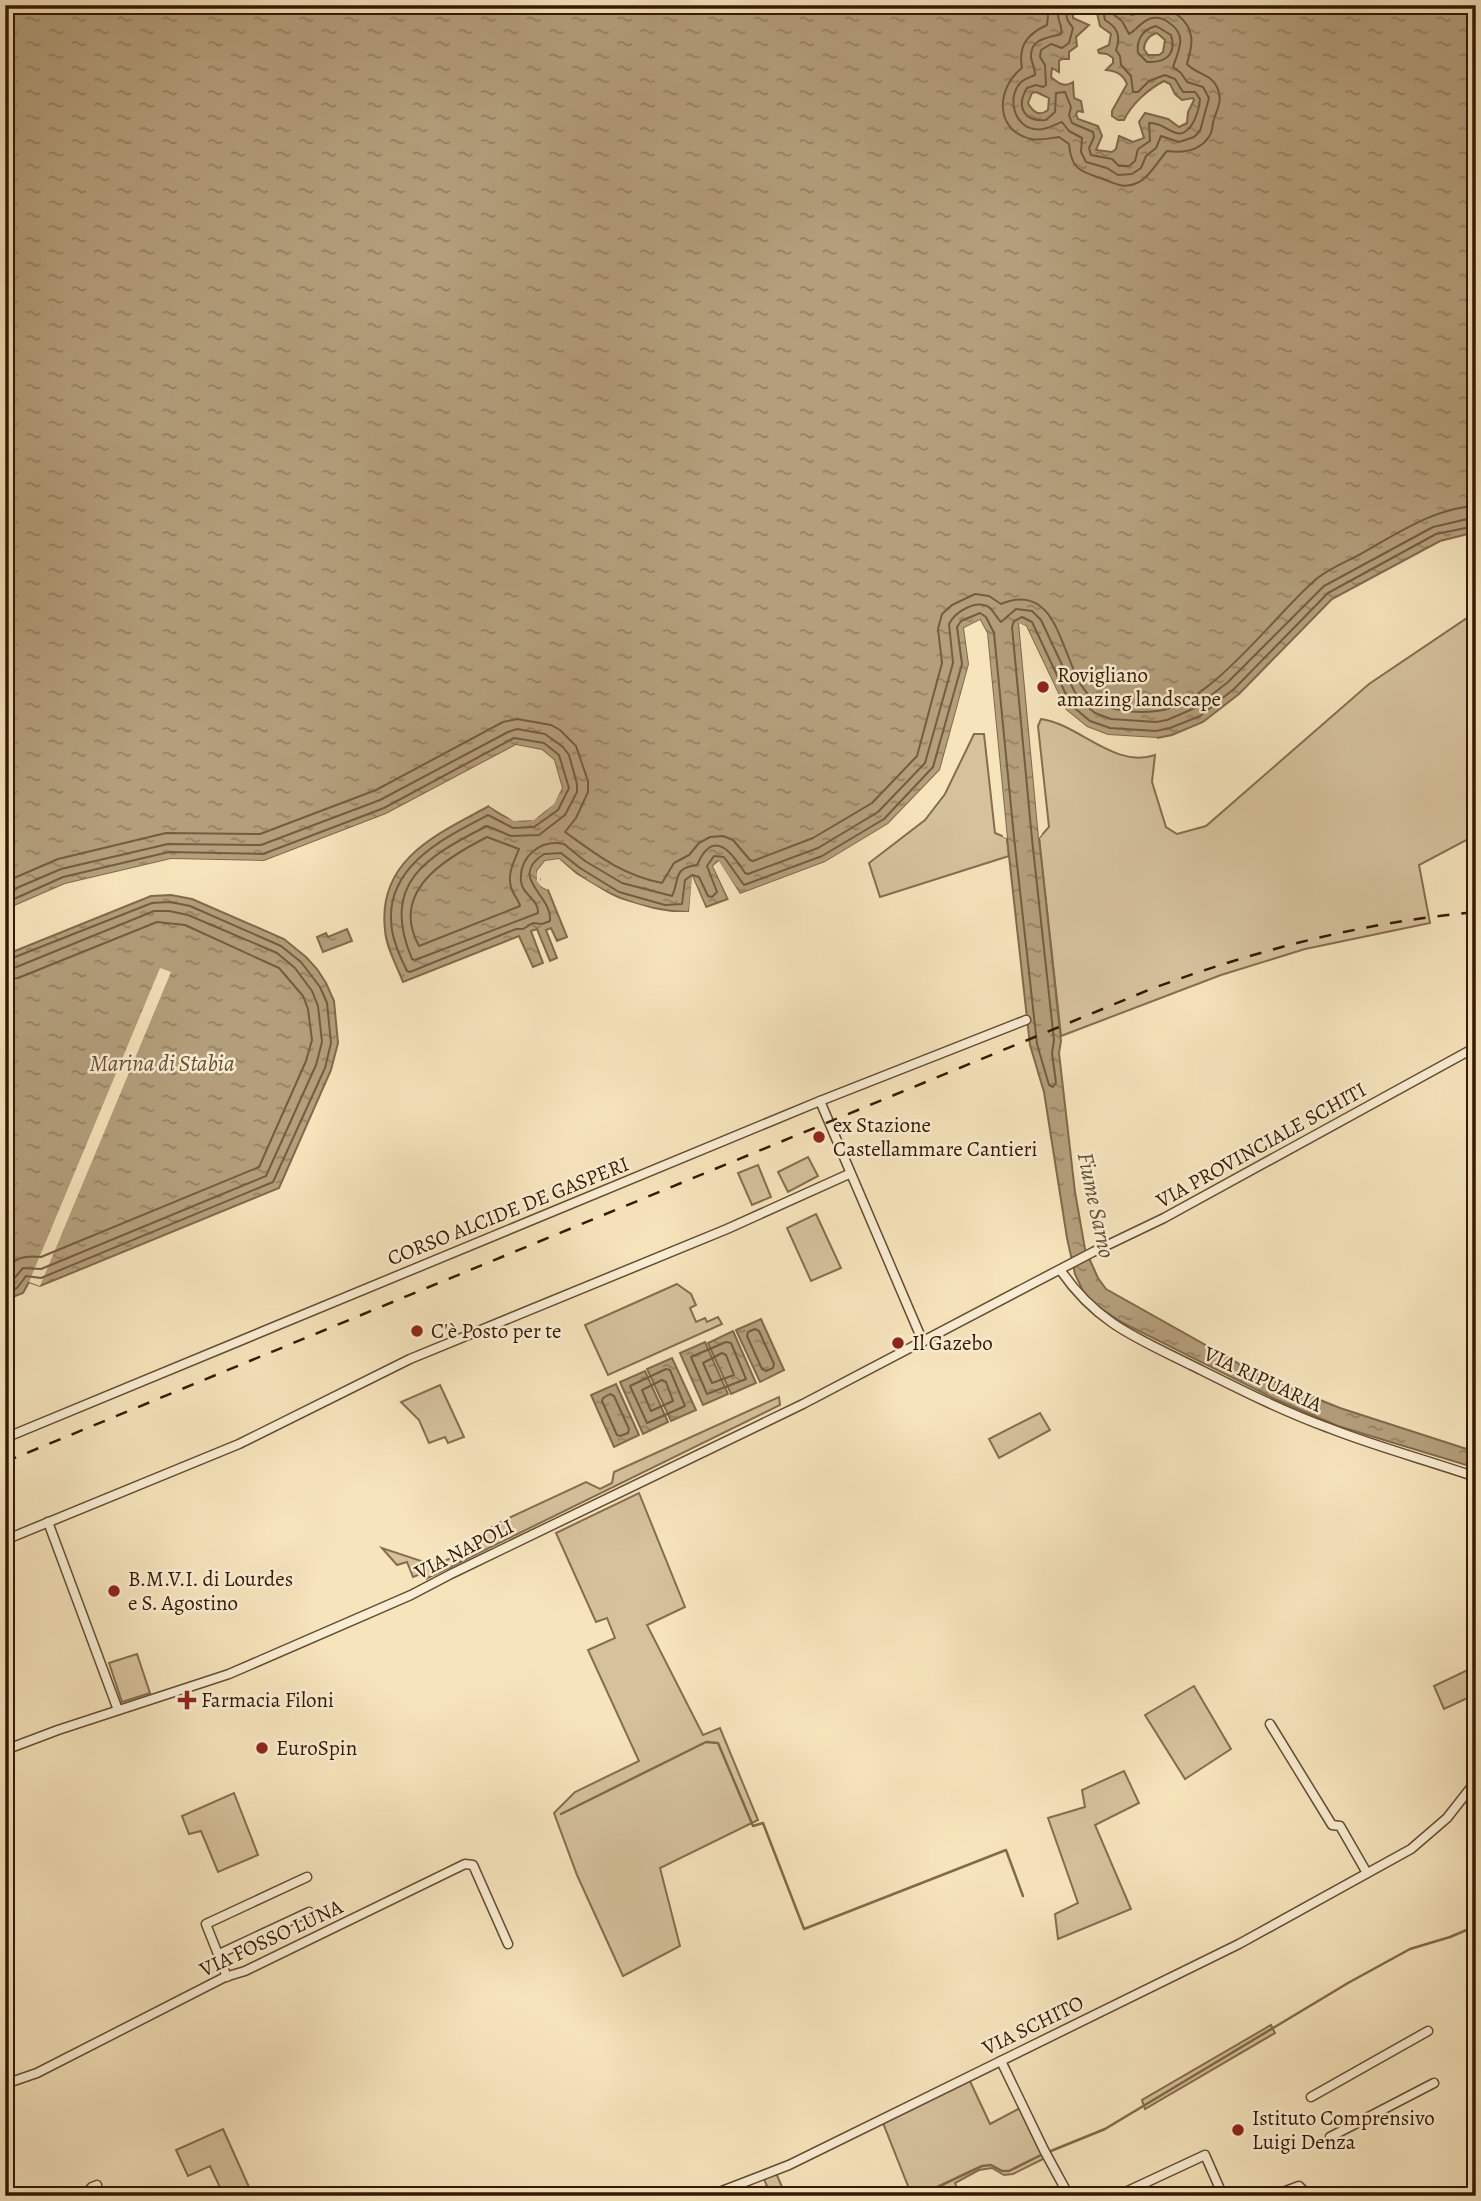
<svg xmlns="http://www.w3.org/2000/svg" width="1481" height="2201" viewBox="0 0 1481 2201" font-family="Alegreya,serif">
<defs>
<pattern id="water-ripples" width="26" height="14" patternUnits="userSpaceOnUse" patternTransform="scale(1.75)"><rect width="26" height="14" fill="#b49f7c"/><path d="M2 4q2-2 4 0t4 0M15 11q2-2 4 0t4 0" fill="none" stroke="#938163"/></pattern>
</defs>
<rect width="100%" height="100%" fill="#f6e4bc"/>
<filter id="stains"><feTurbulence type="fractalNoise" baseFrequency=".00286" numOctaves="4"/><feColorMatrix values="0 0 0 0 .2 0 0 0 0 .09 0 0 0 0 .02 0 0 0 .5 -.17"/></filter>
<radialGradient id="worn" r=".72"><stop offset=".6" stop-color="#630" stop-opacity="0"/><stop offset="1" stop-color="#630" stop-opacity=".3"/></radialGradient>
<g fill="#d5c19c" stroke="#856d4e" stroke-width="2">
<path d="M1476 612V835L1419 865 1430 923 1305 949 1221 975 1061 1036 1039 838 1049 827 1038 726 1041 719C1079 724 1114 769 1155 755L1152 782 1166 827 1177 834 1206 826 1369 684Z"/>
<polygon points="974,734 984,734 995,833 1007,838 1009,856 880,897 869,863 925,820 945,794"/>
<polygon points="808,1157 818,1176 788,1192 778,1172"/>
<polygon points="758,1165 771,1197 752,1205 738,1173"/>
<polygon points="816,1214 841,1268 811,1281 787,1228"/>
<polygon points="677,1284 691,1294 696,1305 690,1308 696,1322 705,1318 707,1322 718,1317 722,1324 608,1375 585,1325"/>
<polygon points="440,1385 464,1437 448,1443 445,1437 429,1443 419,1420 401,1402"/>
<polygon points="779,1397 780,1405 426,1579 423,1573 413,1577 407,1562 397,1565 382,1548 433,1565 465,1553 494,1525 586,1482 600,1489 612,1483 614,1472"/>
<polygon points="1040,1413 1050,1430 999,1458 989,1439"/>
<polygon points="639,1493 685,1607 647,1625 703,1735 720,1728 758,1820 660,1868 680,1946 623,1976 577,1875 554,1813 575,1792 639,1761 588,1650 615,1638 607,1618 596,1622 556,1533"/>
<polygon points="137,1654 150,1693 122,1702 109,1663"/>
<polygon points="1476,1666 1476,1694 1444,1709 1434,1686"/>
<polygon points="1194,1686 1231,1749 1185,1779 1145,1715"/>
<polygon points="1124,1771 1139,1803 1095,1825 1131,1909 1058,1939 1055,1914 1078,1903 1048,1818 1085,1807 1082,1790"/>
<polygon points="234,1793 258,1855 218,1872 201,1831 189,1834 182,1816"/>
<polygon points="1271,2025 1275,2033 1145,2109 1142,2100"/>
<polygon points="969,2079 990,2124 1020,2108 1045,2158 1013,2174 1004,2175 992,2168 979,2170 955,2183 960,2196 912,2196 883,2123"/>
<polygon points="223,2129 253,2196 224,2196 210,2166 188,2176 176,2150"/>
<polygon points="776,2173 786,2196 771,2196 764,2179"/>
</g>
<g fill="url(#water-ripples)" stroke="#81694a" stroke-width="2" fill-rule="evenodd">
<path d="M5 5H1082L1073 15V18L1089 25 1076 37 1077 46 1069 52V59H1062L1059 61V72L1052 68 1051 77C1058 83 1064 88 1073 82L1074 98 1081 101 1083 112 1078 111 1076 114 1078 119 1098 126 1102 136 1096 150 1112 152 1116 149 1119 136 1133 142 1144 138 1139 122 1145 113 1168 119 1179 127 1187 123 1188 112 1194 100 1193 98 1182 100 1175 94 1170 84 1164 81C1148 89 1131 105 1124 120H1118L1112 116V111L1127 84C1123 74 1116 71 1106 70L1113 63V58L1107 54 1099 53 1098 50 1109 45 1111 34 1100 26 1096 9 1092 5H1476V532L1440 541 1332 599 1239 694 1203 722 1172 735 1157 738 1108 735 1087 727 1066 710 1026 626 1019 624 1039 838 1061 1041 1059 1053 1075 1192 1085 1249 1098 1278 1106 1289 1261 1376 1340 1408 1476 1452V1468L1338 1426 1275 1399 1123 1323 1100 1308 1084 1293 1075 1274 1067 1238 1044 1092 1030 1045 1007 838 987 633 980 620 964 628 969 664 940 770 888 824 825 862 740 894 718 861 713 866 728 899 706 907 693 878 689 912C639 911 596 892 559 859L545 861 537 871 542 887 548 890 567 937 557 941 551 928 546 930 557 958 550 961 537 929 531 931 543 963 533 967 519 936 403 982C397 966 386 947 385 930 377 859 438 834 489 806 521 832 544 822 562 788L554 760 542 750 516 745 386 814 264 861 171 859 65 884 5 910ZM1157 33 1165 40 1163 52 1159 55H1148L1144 49C1144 42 1149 35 1157 33ZM1036 92 1049 98 1048 110C1039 117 1033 112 1028 103L1032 93Z"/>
<polygon points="171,895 192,899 284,939 306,957 317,969 326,983 334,1001 338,1043 331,1070 279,1188 40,1286 29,1282 23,1293 5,1300 5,955 151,896"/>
<polygon points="347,929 352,941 323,952 317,937 326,933 328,937"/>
<polygon points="761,1319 784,1370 760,1382 736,1330"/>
<polygon points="733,1331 756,1383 731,1394 708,1343"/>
<polygon points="705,1342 728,1394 703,1405 680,1353"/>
<polygon points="672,1358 696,1410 671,1421 647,1369"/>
<polygon points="645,1371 668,1422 643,1434 620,1382"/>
<polygon points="616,1384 639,1435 614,1447 591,1395"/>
</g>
<g fill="#f6e4bc">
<polygon points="980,620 987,633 1007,838 1003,837 984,634 978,624 968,630 973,664 943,773 891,827 826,865 740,898 718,866 731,898 730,902 713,866 719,861 740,894 825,862 888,824 940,770 969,664 964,628"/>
<polygon points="1019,623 1026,626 1066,710 1087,727 1108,735 1157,738 1157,741 1108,738 1085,730 1063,712 1023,628 1042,834 1039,838"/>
<polygon points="516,745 542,750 554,760 562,788 554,804 534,820 514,821 489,806 489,802 491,803 515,818 532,817 551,802 559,788 551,762 541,753 516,749 388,817 265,864 171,863 66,887 5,914 5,910 65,884 171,859 264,861 386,814"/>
<polygon points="559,859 576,874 616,898 664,912 689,912 692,876 707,911 703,909 694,890 692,913 690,915 663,915 615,901 574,877 557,863 547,864 540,873 540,880 547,885 548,890 542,887 537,881 537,871 545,861"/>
<polygon points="160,968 171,972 40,1286 29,1282"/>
</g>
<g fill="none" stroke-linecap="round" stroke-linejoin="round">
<g stroke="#745c3e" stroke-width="2">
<path d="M1049 5 1047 25C1027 34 1018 46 1022 68 997 87 993 130 1031 139 1040 141 1050 138 1059 137L1069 144C1071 168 1079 171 1100 178 1113 182 1122 190 1137 183 1148 179 1158 161 1167 151 1183 153 1201 151 1210 135 1213 130 1212 124 1214 119 1218 107 1223 99 1217 87 1210 73 1197 75 1187 64 1189 55 1193 46 1191 36 1189 20 1169 5 1153 7 1145 8 1138 13 1132 15L1122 5"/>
<path d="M1061 5C1053 19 1064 24 1061 34 1049 38 1030 38 1031 57 1032 64 1035 67 1035 75 1030 77 1024 79 1020 83 1007 98 1014 126 1034 129 1045 131 1053 125 1062 122L1069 131 1082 138 1081 152 1086 162 1107 168 1118 175 1132 174 1141 168 1146 156 1156 148 1161 136 1179 142 1194 137 1200 131 1209 98 1203 87 1187 82 1181 73 1173 67C1179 49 1188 35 1168 22 1163 18 1158 17 1152 18 1142 20 1137 30 1129 34L1122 21 1113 14 1112 5"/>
<path d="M1071 5C1064 16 1066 19 1073 28L1069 43 1062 48 1051 44 1041 50 1040 57 1045 65 1046 85 1043 87 1036 85 1027 88C1016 106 1023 122 1046 120L1055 112 1056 93 1065 92 1071 107 1069 115 1072 123 1093 132 1094 137 1089 148 1091 155 1112 159 1119 166H1129L1135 161 1138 149 1150 141 1149 123C1163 123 1165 130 1176 133 1192 137 1199 110 1200 99L1195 92H1183L1175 79 1165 75 1149 81 1138 92H1133L1131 76 1121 65 1120 56 1116 50C1121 36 1118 28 1105 20L1102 5"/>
<path d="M1156 26 1171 35C1177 55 1165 63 1147 62L1138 53C1136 40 1143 29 1156 26Z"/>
<path d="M487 837 519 849C514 862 506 875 512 890 515 897 519 901 520 906L419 946C389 891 446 858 487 837Z"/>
<path d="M5 882 58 859 166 833 260 834 376 790 503 722 517 719 551 725 560 730 576 746 588 781V792L576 818 565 832C597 855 622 875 662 883L674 863 689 855 699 843 710 837 723 836 733 840 750 860 753 861 813 838 872 803 917 756 942 663 938 629 942 614 952 605 975 594 989 596 1001 604C1060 579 1060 661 1087 693 1102 711 1135 714 1157 711 1210 705 1274 616 1314 581 1325 571 1341 564 1355 557 1392 537 1432 508 1476 506"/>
<path d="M5 893 61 869 168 844 261 845 380 800 508 732 517 729 545 734 563 747 569 755 577 784V792L565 815 539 835 511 836 487 826C426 857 380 883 412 959L415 960 538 913C539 899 522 895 521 881 519 856 541 839 564 844L585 861 622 883 672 896C680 880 672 868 697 865 713 828 731 851 745 873L748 874 818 848 878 812 925 763 953 663 949 624C955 612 977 598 990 608 994 612 997 618 1001 622L1016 609 1032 611 1041 620 1078 699 1095 713 1111 719 1156 722 1167 720 1195 708 1228 682 1324 586 1433 527 1476 517"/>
<path d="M5 903 63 877 169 852 263 854 384 808 514 738 544 743 559 755 569 788 558 810 534 827 513 828 488 815C442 839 382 868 392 930 394 943 401 959 407 971L410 972 516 929H523L533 923 542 924 550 921C553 895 507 878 544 854L561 853 580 868 619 892 665 905 682 904 685 880 692 875 699 877 708 896 712 897 717 892 707 866 714 856 724 857 744 885 822 856 884 819 933 767 962 664 957 627 961 621 980 613 986 617 994 633 1014 837 1037 1044 1049 1085 1053 1087 1056 1083 1052 1053 1054 1040 1032 839 1012 627 1014 621 1022 617 1032 622 1071 705 1090 721 1110 728 1156 731 1170 728 1200 716 1234 689 1328 593 1436 534 1476 526"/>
<polyline points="5,961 152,903 170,902 190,906 281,946 301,962 320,987 327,1003 331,1043 325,1068 273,1182 41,1278 26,1276 17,1288 5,1293"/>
<polyline points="5,969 14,968 154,911 169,911 188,915 277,953 295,968 312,991 318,1006 322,1042 316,1065 266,1176 41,1269 23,1268 12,1281 5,1283"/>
<path d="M5 980 18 978 157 922 185 925 279 968 303 996 308 1009 312 1040 306 1061 259 1167 41 1257C25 1255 15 1257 5 1271"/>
<polygon points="755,1329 759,1331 774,1364 773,1368 766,1371 762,1369 747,1336 748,1332"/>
<polygon points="726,1342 731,1343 746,1379 707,1394 691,1357"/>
<polygon points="722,1353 726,1355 734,1375 712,1383 703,1363"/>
<polygon points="666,1369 670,1370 685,1406 647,1423 630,1386"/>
<polygon points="662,1380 666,1382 673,1401 651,1411 642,1390"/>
<polygon points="610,1394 614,1396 629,1429 628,1433 620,1436 617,1435 602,1401 603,1398"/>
</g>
<g stroke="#81694a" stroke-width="2.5">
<polyline points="561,1814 706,1742 718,1743 753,1826 763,1823 804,1929 1006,1850 1023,1896"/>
<polyline points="927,2196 929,2191 982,2166 991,2165 1002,2171 1009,2171 1041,2155 1105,2129 1348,1983 1410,1949 1450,1937 1476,1926"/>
</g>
<defs>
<g id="minor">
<polyline points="820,1101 923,1342"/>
<path d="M1061 1271C1098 1324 1137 1338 1193 1366 1237 1388 1282 1411 1329 1428 1377 1447 1427 1460 1476 1477"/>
<polyline points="5,1438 820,1101 1026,1020"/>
<polyline points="48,1522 118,1710"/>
<polyline points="5,1540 239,1444 410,1359 727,1229 849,1174"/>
<polyline points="1270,1724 1332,1825 1340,1826 1367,1873"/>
<polyline points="5,1750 58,1730 229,1674 411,1595 451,1574 803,1404 1093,1252 1164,1218 1476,1047"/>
<polyline points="219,1954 309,1912"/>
<polyline points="227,1977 206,1924 307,1877"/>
<polyline points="1001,2061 1044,2150 1069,2196"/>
<polyline points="5,2084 37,2073 225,1977 245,1971 465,1864 473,1865 508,1944"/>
<polyline points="1311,2097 1428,2031"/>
<polyline points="1330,2137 1434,2083"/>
<polyline points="84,2196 92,2187 97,2185"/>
<polyline points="709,2196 789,2165 1239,1944 1411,1849 1447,1818 1476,1781"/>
<polyline points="1117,2196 1205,2155 1223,2196"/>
<polyline points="1272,2196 1299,2186 1309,2196"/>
</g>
</defs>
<use href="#minor" stroke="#654c2f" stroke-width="11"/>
<use href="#minor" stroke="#f9edd3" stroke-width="8"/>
<path stroke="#351900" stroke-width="2.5" stroke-dasharray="12 12" stroke-linecap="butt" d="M5 1462 1151 989C1256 950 1364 922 1476 912"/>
</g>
<g fill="#8f2418" stroke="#f9edd3" stroke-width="2.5">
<circle cx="1043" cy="687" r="7"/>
<circle cx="819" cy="1137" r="7"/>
<circle cx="417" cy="1331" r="7"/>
<circle cx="898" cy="1343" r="7"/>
<circle cx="114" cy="1591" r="7"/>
<path d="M183.5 1689.5h7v7h7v7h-7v7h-7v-7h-7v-7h7z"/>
<circle cx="262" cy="1748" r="7"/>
<circle cx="1238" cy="2130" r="7"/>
</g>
<g text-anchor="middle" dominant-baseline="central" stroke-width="5" stroke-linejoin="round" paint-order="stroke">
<g font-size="21" fill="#351900" stroke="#f9edd3" text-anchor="start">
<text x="1057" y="675">Rovigliano<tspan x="1057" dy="24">amazing landscape</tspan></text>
<text x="833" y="1125">ex Stazione<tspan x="833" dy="24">Castellammare Cantieri</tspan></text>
<text x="431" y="1331">C'è Posto per te</text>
<text x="912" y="1343">Il Gazebo</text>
<text x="128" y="1579">B.M.V.I. di Lourdes<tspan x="128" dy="24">e S. Agostino</tspan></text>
<text x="201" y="1700">Farmacia Filoni</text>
<text x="276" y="1748">EuroSpin</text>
<text x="1252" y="2118">Istituto Comprensivo<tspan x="1252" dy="24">Luigi Denza</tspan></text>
</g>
<g font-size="21" fill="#351900" stroke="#f9edd3">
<text transform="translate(1261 1145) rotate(-29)">VIA PROVINCIALE SCHITI</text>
<text transform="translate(508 1211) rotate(-22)">CORSO ALCIDE DE GASPERI</text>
<text transform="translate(1263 1379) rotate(25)">VIA RIPUARIA</text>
<text transform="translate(464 1549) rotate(-27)">VIA NAPOLI</text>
<text transform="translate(271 1938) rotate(-25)">VIA FOSSO LUNA</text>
<text transform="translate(1033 2025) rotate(-26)">VIA SCHITO</text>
</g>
<g font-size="23" font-style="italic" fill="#684f32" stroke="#f9edd3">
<text x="162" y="1063">Marina di Stabia</text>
<text transform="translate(1096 1205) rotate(78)">Fiume Sarno</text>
</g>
</g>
<rect width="1481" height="2201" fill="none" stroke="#f6e4bc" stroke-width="28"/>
<rect x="7" y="7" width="1467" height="2187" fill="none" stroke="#351900" stroke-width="3.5"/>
<rect x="14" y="14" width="1453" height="2173" fill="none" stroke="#351900" stroke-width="2"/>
<rect width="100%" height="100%" filter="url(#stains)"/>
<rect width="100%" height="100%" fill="url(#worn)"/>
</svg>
